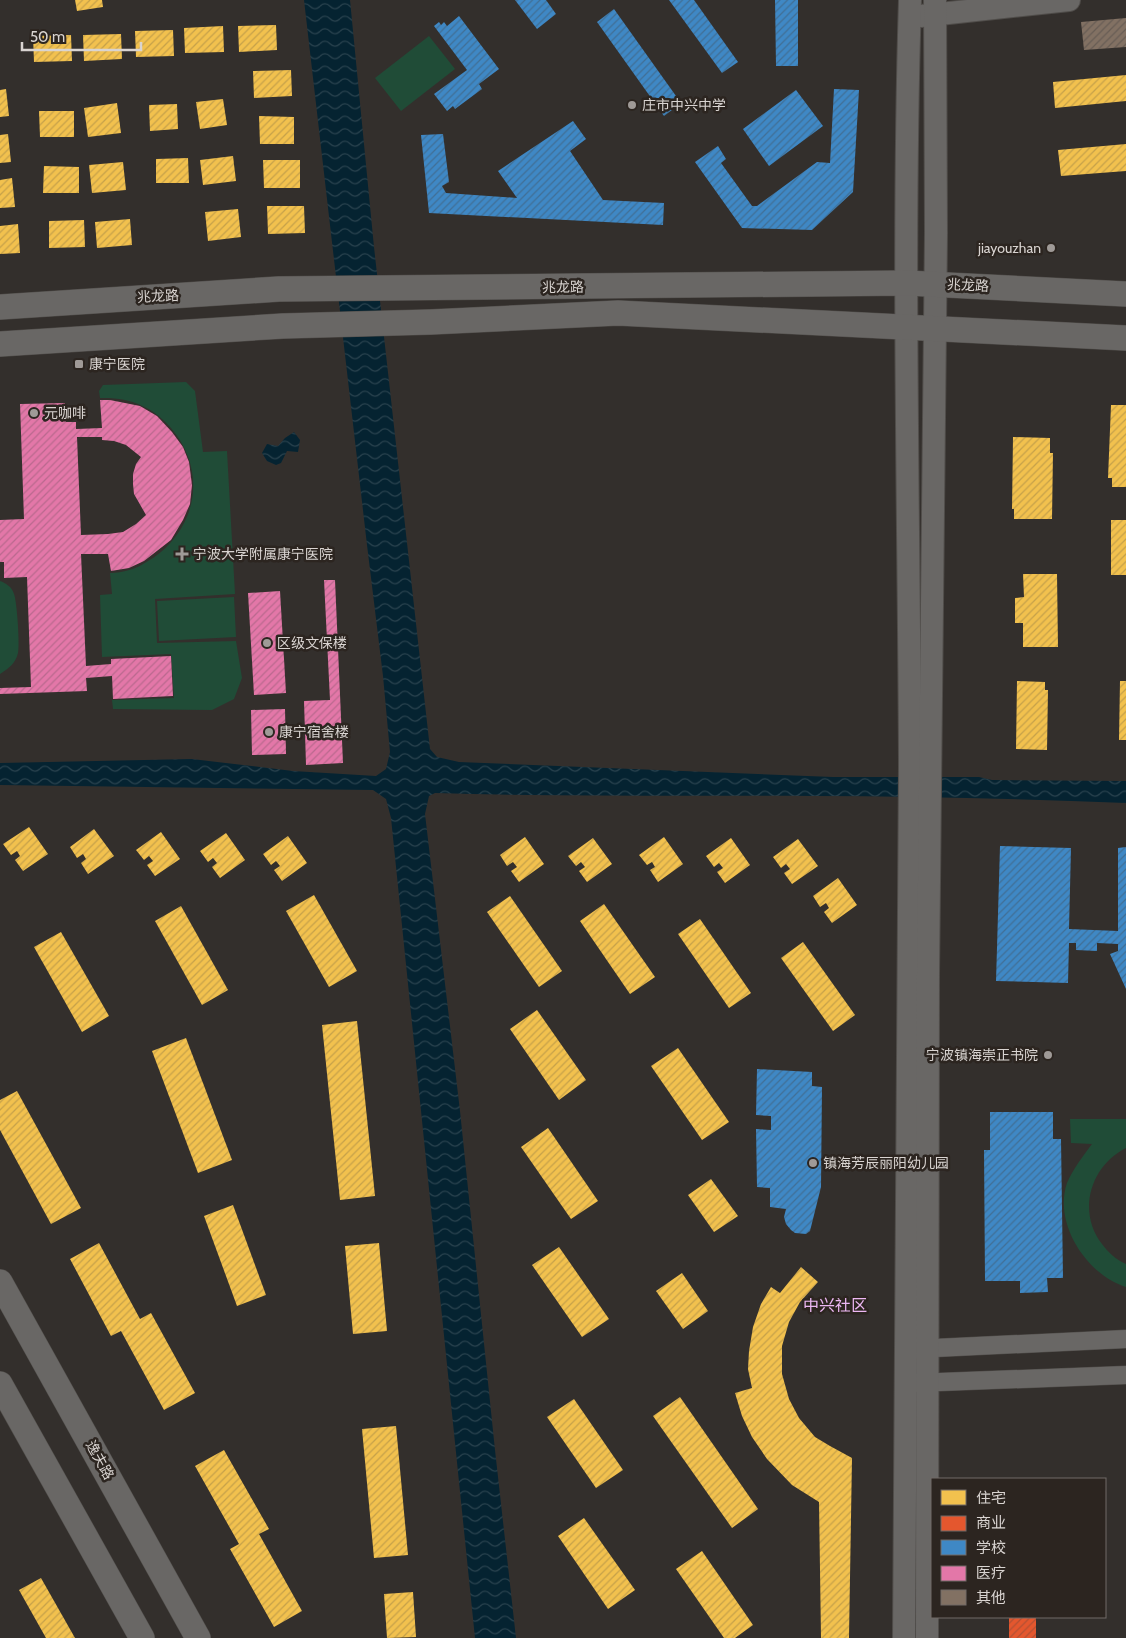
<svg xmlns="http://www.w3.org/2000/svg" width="1126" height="1638" viewBox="0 0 1126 1638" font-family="Cabin,'Noto Sans SC',sans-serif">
<defs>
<pattern id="water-waves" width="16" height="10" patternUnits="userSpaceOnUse" patternTransform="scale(1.25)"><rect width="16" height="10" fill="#052331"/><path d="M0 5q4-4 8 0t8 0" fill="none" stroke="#29424e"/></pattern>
<pattern id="homes-hatch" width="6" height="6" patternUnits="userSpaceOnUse" patternTransform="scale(1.25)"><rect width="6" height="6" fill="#f2c14e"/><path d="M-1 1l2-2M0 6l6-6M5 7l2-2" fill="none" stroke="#c6a14a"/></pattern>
<pattern id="shops-hatch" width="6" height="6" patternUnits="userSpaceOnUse" patternTransform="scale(1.25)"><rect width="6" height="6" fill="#e4572e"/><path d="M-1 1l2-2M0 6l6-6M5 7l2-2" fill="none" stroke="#b35033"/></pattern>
<pattern id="schools-hatch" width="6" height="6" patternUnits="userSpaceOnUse" patternTransform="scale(1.25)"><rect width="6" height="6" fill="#3f88c5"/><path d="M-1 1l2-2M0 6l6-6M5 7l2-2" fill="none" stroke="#406f96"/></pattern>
<pattern id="health-hatch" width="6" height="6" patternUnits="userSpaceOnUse" patternTransform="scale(1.25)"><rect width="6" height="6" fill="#e377a8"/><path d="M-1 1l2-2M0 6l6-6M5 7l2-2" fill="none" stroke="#ba698e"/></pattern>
<pattern id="building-hatch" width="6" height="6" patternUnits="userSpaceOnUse" patternTransform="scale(1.25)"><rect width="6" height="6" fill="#827163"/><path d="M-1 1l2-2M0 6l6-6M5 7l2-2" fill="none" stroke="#685d55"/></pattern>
</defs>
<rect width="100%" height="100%" fill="#332f2c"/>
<g fill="#204c37">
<polygon points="429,36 455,69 401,111 375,78"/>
<path d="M186 382 195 391 203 452 227 451 235 594 155 599 157 643 236 641 242 678 234 699 212 710 113 709 112 700 174 698 171 654 102 657 100 595 112 594 110 573C116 573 123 572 129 570 138 568 146 562 153 558 198 527 207 470 171 428 152 406 129 397 100 398L99 391 103 385Z"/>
<path d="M0 581C6 583 12 587 14 594 17 601 20 646 18 653 16 663 8 669 0 674Z"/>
<polygon points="234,597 236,637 159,641 157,601"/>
<path d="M1070 1119H1126V1148C1090 1166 1077 1212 1102 1244 1108 1252 1116 1260 1126 1264V1287C1087 1275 1053 1224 1067 1183 1073 1169 1083 1156 1092 1144L1071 1143Z"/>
</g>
<g fill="url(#water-waves)">
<path d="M304 0H350L374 247 430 749 437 757 459 762 833 777H979L992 780 1126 781V803C1022 799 917 796 813 796 687 795 561 797 435 793L429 796 425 814 460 1111 495 1450 516 1638H475L391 818 386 799 373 790 0 785V763L192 759 293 771 376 776 386 769 390 752 383 676 367 545Z"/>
<polygon points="294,432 300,440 298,452 287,451 281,463 276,465 267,461 262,453 267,444 278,446 285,438"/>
</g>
<g fill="url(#homes-hatch)">
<polygon points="75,0 102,0 103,7 77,11"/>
<polygon points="276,25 277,50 239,52 238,26"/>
<polygon points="223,26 224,52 185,53 184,28"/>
<polygon points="173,30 174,56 136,57 135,31"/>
<polygon points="121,34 122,59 84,61 83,35"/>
<polygon points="71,35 72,61 34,62 33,36"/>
<polygon points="291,70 292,96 254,98 253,71"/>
<polygon points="1126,75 1126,101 1055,108 1053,82"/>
<polygon points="6,89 9,116 0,117 0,90"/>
<polygon points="223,99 227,125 200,129 196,102"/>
<polygon points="117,103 121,133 88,137 84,108"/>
<polygon points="177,104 178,129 150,131 149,105"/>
<polygon points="39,111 74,111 74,137 40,137"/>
<polygon points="259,116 294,117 294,144 260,144"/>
<polygon points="8,134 11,162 0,163 0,135"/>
<polygon points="1126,144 1126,171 1061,176 1058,150"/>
<polygon points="233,156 236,181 203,185 200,160"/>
<polygon points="188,158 189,183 156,183 156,159"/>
<polygon points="263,160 300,160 300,188 264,188"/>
<polygon points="123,162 126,190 92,193 89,165"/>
<polygon points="44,166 79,167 79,193 43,193"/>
<polygon points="12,178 15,207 0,208 0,180"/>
<polygon points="267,206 304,206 305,233 268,234"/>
<polygon points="238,209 241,237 208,241 205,212"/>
<polygon points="130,219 132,245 97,248 95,222"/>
<polygon points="84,220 85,247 49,248 49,221"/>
<polygon points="18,224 20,253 0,254 0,226"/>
<polygon points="1111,405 1126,405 1126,487 1112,487 1112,478 1108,478"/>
<polygon points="1013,437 1050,438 1050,453 1053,453 1052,519 1014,519 1014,509 1012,509"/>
<rect x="1111" y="520" width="15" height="55"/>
<polygon points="1023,574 1057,574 1058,647 1023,647 1023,623 1015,623 1015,598 1024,597"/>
<polygon points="1017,681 1045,682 1045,690 1048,690 1047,750 1016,749"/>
<polygon points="1120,681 1126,681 1126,740 1119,740"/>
<polygon points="29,827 48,854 23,871 15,860 20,856 17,851 11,855 3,844"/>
<polygon points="94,829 114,856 88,874 81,863 86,859 83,854 77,858 70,847"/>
<polygon points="161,832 180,859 155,876 147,865 153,861 149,856 144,860 136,850"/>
<polygon points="226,833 245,860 220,878 212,867 217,863 213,858 208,862 200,851"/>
<polygon points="288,836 307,863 282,881 274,870 280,866 276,861 271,865 263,854"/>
<polygon points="525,837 544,864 519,882 511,871 517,867 513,862 507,866 500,855"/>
<polygon points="664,837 683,864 658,882 650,870 655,867 652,862 647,865 639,855"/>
<polygon points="593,838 612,864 587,882 579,871 585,867 581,862 576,866 568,856"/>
<polygon points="731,838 750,865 725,883 717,872 723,868 719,863 714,867 706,856"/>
<polygon points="798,839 818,866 792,884 784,873 790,869 786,864 781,868 773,857"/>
<polygon points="838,878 857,905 832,923 824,912 829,908 826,903 820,907 813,896"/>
<polygon points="314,895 357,971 329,987 286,911"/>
<polygon points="510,896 562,971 539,987 487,912"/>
<polygon points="604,904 655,977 630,994 580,921"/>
<polygon points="181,906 228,990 202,1005 155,921"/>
<polygon points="700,919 751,993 729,1008 678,934"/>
<polygon points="61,932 109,1016 82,1032 34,947"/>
<polygon points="803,942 855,1015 833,1031 781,958"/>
<polygon points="537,1010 586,1080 559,1100 510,1029"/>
<polygon points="357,1021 375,1196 340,1200 322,1025"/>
<polygon points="186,1038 232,1160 198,1173 152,1051"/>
<polygon points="678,1048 729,1122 702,1140 651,1066"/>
<polygon points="17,1091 81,1208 51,1224 0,1130 0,1100"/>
<polygon points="548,1128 598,1201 571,1219 521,1147"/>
<polygon points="711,1179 738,1216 714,1232 688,1195"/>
<polygon points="233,1205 266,1295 237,1306 204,1216"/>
<polygon points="99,1243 140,1319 151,1313 195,1393 164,1410 121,1331 111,1336 70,1259"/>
<polygon points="379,1243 387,1331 353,1334 345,1246"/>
<polygon points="559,1247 609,1319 582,1337 532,1265"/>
<polygon points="801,1267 818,1282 800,1302 789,1322 782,1346 782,1374 789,1399 799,1418 815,1437 830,1446 852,1458 849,1638 821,1638 819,1502 792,1485 767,1459 752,1437 742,1416 735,1393 752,1388 748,1369 749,1351 753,1327 761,1304 771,1287 780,1293"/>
<polygon points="682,1273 708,1311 683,1329 656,1291"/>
<polygon points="680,1397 758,1509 732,1528 653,1416"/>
<polygon points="574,1399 623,1470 596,1488 547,1417"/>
<polygon points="396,1426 408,1555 374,1558 362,1429"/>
<polygon points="224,1450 269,1529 259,1534 302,1611 274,1627 230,1549 239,1544 195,1466"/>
<polygon points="584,1518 635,1590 608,1609 558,1536"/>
<polygon points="702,1551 753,1625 735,1638 724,1638 676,1569"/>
<polygon points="41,1578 75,1638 46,1638 19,1590"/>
<polygon points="413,1592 416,1637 387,1638 384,1594"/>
</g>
<rect fill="url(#shops-hatch)" x="1009" y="1617" width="27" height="21"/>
<g fill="url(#schools-hatch)">
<polygon points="515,0 546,0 556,14 537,29"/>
<polygon points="669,0 694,0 738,62 722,73"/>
<polygon points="775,0 798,0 798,66 776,66"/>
<polygon points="614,9 681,103 664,116 597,22"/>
<polygon points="459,16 499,69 479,84 482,89 455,109 453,106 447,111 434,94 467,70 434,26 439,22 441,25 444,22 447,26"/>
<polygon points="834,89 859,90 853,192 812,230 742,228 695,162 718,146 726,159 721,163 752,206 757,206 817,162 830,163"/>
<polygon points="796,90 823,126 769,166 743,129"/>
<polygon points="573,121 586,139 570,151 603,200 664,203 663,225 429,213 421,135 443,134 449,182 442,186 446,193 517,198 498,171"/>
<polygon points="1000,846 1071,848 1069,929 1118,931 1118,848 1126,847 1126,989 1110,954 1118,951 1118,944 1097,943 1097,951 1076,950 1076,943 1069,943 1068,983 996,981"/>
<polygon points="757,1069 812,1072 812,1086 822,1087 821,1187 810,1231 806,1234 795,1233 791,1230 786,1224 784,1217 786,1209 770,1207 770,1188 757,1187 756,1129 771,1130 771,1116 756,1115"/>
<polygon points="990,1112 1053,1112 1053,1139 1061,1139 1063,1278 1047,1278 1048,1292 1020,1293 1020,1281 985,1281 984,1150 990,1150"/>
</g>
<g fill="url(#health-hatch)" fill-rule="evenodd">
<path d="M100 400H110L140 406 157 416 172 432 183 447 189 462 192 485 190 504 183 520 171 540 144 561 129 568 111 571 108 554H81L86 666 111 664V659L171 656 173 696 113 699 112 676 86 678 87 691 0 694V688L31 687 27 577 4 578V562H0V520L24 519 20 404 65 403 66 422H76V429L102 428ZM77 437H102V440L114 441 126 445 141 457 136 464 133 474V484L134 494 146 515 136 524 123 532 108 534 81 535Z"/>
<polygon points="324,580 335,580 343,763 306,765 304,701 330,700"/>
<polygon points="280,591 286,693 254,695 248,593"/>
<polygon points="285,709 286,754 252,755 251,710"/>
</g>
<polygon fill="url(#building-hatch)" points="1126,18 1126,47 1084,50 1081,22"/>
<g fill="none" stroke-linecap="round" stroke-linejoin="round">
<defs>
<g id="minor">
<polyline points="914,1349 1126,1339"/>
<polyline points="914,1383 1126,1375"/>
</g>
<g id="tertiary">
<polyline points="921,16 1069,0"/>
<path d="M904 1638C907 1347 910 1056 910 765 909 510 902 255 910 0"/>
<polyline points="927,1638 928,976 936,233 935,0"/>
</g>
<g id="secondary">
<polyline points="0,307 279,289 907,283 1126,294"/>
<polyline points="0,344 283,326 431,322 618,313 1126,338"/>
<polyline points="0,1282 198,1638"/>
<polyline points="0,1384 142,1638"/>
</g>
</defs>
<use href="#minor" stroke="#504d4a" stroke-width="19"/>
<use href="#tertiary" stroke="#504d4a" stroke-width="24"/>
<use href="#secondary" stroke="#504d4a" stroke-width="26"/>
<use href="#minor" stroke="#696765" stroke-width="18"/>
<use href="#tertiary" stroke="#696765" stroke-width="22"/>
<use href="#secondary" stroke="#696765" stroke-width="25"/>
</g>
<g fill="#9f9a97" stroke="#2c2520" stroke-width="2">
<circle cx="632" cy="105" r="5"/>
<circle cx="1051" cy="248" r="5"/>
<rect x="74" y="359" width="10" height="10" rx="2.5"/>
<circle cx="34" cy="413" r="5"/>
<path d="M179.5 546.5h5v5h5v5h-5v5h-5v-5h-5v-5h5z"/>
<circle cx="267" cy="643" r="5"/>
<circle cx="269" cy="732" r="5"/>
<circle cx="1048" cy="1055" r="5"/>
<circle cx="813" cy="1163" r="5"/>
</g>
<g text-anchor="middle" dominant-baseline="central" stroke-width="5" stroke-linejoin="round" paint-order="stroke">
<g font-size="14" fill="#d9d4d1" stroke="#2c2520" text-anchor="start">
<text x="642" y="105">庄市中兴中学</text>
<text x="1041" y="248" text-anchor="end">jiayouzhan</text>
<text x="89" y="364">康宁医院</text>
<text x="44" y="413">元咖啡</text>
<text x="193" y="554">宁波大学附属康宁医院</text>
<text x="277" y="643">区级文保楼</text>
<text x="279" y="732">康宁宿舍楼</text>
<text x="1038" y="1055" text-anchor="end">宁波镇海崇正书院</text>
<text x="823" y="1163">镇海芳辰丽阳幼儿园</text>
</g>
<g font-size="14" fill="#d9d4d1" stroke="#2c2520">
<text transform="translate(968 285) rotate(3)">兆龙路</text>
<text transform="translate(563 287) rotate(-1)">兆龙路</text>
<text transform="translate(158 296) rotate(-3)">兆龙路</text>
<text transform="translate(100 1460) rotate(61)">逸夫路</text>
</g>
<g font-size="16" fill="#edb8f4" stroke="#2c2520">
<text x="835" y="1305">中兴社区</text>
</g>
</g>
<rect x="931" y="1478" width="175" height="140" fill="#2c2520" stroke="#716b67"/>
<rect x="941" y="1490" width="25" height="15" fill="#f2c14e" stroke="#716b67"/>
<text x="976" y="1503" font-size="15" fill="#d9d4d1">住宅</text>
<rect x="941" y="1516" width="25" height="15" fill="#e4572e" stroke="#716b67"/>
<text x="976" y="1528" font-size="15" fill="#d9d4d1">商业</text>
<rect x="941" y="1540" width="25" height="15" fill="#3f88c5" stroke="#716b67"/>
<text x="976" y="1553" font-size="15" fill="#d9d4d1">学校</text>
<rect x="941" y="1566" width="25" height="15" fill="#e377a8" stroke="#716b67"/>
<text x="976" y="1578" font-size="15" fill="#d9d4d1">医疗</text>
<rect x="941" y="1590" width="25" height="15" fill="#827163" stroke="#716b67"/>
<text x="976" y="1603" font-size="15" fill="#d9d4d1">其他</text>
<path d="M22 42v8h119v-8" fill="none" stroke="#d9d4d1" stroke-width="2.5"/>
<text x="30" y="42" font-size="15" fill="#d9d4d1" stroke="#2c2520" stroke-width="4" paint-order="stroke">50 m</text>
</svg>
